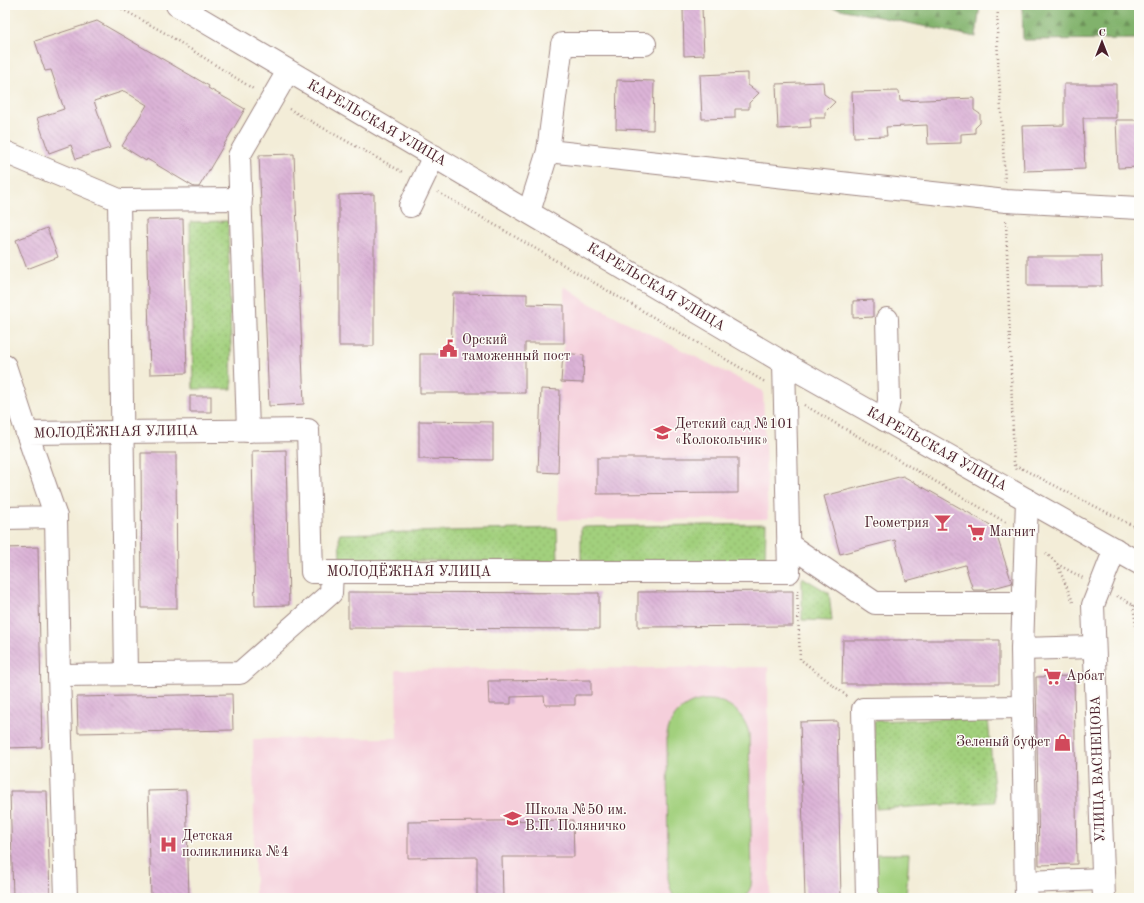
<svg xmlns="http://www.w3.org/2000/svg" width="1144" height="903" viewBox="0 0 1144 903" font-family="'Old Standard TT',serif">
<defs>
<pattern id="forest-firs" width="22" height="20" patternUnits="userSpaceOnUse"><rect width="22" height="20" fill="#81b26c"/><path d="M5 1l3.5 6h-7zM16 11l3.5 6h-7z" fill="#6c9059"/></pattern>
<pattern id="park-dots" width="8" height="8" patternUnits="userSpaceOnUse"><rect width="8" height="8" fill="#a2d07d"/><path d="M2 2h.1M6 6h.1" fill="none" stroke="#8db26c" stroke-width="1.8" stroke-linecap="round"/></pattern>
<pattern id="building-back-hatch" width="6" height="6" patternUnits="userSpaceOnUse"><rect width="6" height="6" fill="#dcb4d7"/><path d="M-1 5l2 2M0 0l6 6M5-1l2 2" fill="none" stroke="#be9ab9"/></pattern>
</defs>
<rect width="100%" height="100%" fill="#fdfcf7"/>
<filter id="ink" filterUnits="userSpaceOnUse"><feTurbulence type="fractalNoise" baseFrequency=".025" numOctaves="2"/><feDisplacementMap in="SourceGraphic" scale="8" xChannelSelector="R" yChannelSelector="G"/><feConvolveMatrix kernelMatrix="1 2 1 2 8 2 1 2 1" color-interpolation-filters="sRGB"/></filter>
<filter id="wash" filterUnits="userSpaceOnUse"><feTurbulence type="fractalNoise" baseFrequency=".012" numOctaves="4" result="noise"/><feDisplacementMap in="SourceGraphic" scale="16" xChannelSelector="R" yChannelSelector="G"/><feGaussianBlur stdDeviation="0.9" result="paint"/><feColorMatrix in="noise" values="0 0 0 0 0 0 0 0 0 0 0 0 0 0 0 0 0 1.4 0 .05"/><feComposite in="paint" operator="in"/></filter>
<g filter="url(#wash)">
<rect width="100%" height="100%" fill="#f3edd8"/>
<g fill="#f5cfdb">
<polygon points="564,286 587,302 763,391 768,519 558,520 558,473 560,390 564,343"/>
<polygon points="768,667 770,898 255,898 253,739 397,738 396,670"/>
</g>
<g fill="url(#forest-firs)" stroke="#66684c">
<polygon points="821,5 980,5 976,37"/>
<polygon points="1022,5 1139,5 1139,39 1023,40"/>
</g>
<g fill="url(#park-dots)" stroke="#767854">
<polygon points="228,221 232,389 193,389 190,222"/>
<polygon points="766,524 765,563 581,565 581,527"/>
<polygon points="557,528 558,562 340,560 339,534"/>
<polygon points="802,577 829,593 832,621 802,620"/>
<polygon points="988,717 995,802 876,809 874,721"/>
</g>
<g fill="#a2d07d" stroke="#767854">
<path d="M703 700C726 698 743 711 749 733L752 876 751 886 746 898H674L670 888 668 878 667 734C671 715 684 703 703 700Z"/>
<polygon points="876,854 909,854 906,898 875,898"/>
</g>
<g id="blocks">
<g fill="url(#building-back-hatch)">
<polygon points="702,8 704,55 684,56 683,9"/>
<polygon points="97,21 209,86 208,88 245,109 199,187 194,187 147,159 146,161 122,146 147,105 124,91 94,101 110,148 76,159 71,145 49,153 37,118 64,109 51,70 45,71 35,41"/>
<polygon points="748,73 748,85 759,93 749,103 749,109 735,109 735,118 702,119 700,75"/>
<polygon points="617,80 654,81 653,130 616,129"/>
<polygon points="823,82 824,94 835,102 825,112 825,118 810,118 811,127 778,129 776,84"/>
<polygon points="1064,84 1116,84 1116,118 1083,118 1085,169 1024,171 1022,126 1064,125"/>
<polygon points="899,91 900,101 974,98 974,110 980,114 980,123 975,128 975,133 961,134 961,143 928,144 927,125 886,127 887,136 854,137 852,92"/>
<polygon points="1116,120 1139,120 1139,167 1118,168"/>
<polygon points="294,154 304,404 269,406 259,155"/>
<polygon points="374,194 374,346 339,346 339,195"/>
<polygon points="183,219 187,373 150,374 146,220"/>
<polygon points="47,228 58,257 27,269 16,240"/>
<polygon points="1027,256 1101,256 1102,286 1027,286"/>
<polygon points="453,293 527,294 527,304 564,305 564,343 525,343 525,393 420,393 420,354 451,354"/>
<polygon points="873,300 873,317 853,318 853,301"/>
<polygon points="563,353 584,355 583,383 561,382"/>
<polygon points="541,389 560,390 558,473 538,472"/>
<rect x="190" y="396" width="21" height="16"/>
<polygon points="419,421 493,422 493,460 419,459"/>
<polygon points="286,450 289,605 255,606 252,451"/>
<polygon points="141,453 176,453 177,608 142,608"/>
<polygon points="597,458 738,458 738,493 597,494"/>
<polygon points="903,476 994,527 1012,583 986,590 973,590 965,565 906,581 895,540 840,554 824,496"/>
<polygon points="38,547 42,747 6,748 5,548"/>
<polygon points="793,591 793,626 638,627 638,592"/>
<polygon points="348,592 599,593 599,629 348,628"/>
<polygon points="843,640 999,640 999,684 842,684"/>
<polygon points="1074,676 1077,864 1039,865 1036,677"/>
<polygon points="591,680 591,695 575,695 575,705 545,705 544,696 511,697 511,704 489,704 488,681"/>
<polygon points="232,694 233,730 78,733 77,697"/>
<polygon points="837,721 841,898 805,898 800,722"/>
<polygon points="186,790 189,898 151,898 148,791"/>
<polygon points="10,791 47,791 50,898 13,898"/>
<polygon points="573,820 574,857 502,857 503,898 477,898 477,857 408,858 408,822"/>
</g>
</g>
</g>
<g filter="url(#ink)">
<use href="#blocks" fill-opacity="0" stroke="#9e8682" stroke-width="1"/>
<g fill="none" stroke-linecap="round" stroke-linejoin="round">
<defs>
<g id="minor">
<polyline points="177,5 784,363 1139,563"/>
<polyline points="548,151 1006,201 1139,208"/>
<polyline points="5,152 119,200 241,199"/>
<polyline points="119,200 126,674"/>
<polyline points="410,206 434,156"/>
<polyline points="529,212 548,151 562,44 645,44"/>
<polyline points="5,366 27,433"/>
<polyline points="885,420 889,401 887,319"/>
<polyline points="248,431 239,156 288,71"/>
<polyline points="56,517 59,675 240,673 331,593 332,572"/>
<polyline points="5,518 56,517 27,433 308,430 312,572 789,572 784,363"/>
<polyline points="788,544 875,603 1023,603"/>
<polyline points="1022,649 1093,647"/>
<polyline points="59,675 66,898"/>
<polyline points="1026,882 1103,879"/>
<polyline points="867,898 863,709 1023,707"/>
<polyline points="1026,898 1022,649 1027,500"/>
<polyline points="1104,898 1093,605 1115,549"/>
</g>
</defs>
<use href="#minor" stroke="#9e8682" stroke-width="24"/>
<g stroke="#9e8682" stroke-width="2.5" stroke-dasharray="1 3" stroke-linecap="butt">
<polyline points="115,5 165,33 255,90"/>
<polyline points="998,5 997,39 1005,182"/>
<polyline points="289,109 404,173"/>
<polyline points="438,192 765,382"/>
<polyline points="1006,221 1014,465 1016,470"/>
<polyline points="804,405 1007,523"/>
<polyline points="1015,465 1139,529"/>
<polyline points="1046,553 1057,564 1073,602"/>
<polyline points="1057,564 1083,578"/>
<polyline points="797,590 800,659 848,697"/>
<polyline points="1117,596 1139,608"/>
<polyline points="1133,605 1139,646"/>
</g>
<use href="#minor" stroke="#fff" stroke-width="22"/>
</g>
</g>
<defs>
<symbol id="civic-bare" viewBox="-9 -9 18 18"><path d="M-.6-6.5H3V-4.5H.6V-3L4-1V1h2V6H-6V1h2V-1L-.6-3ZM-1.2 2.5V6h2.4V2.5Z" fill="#d1495b" stroke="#fdfcf7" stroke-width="2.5" paint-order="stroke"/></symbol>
<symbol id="school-bare" viewBox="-9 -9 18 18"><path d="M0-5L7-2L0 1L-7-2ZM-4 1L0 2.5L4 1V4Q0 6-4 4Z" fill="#d1495b" stroke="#fdfcf7" stroke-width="2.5" paint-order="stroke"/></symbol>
<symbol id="bar-bare" viewBox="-9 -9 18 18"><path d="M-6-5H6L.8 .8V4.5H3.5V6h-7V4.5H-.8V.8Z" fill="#d1495b" stroke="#fdfcf7" stroke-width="2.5" paint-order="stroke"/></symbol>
<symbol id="supermarket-bare" viewBox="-9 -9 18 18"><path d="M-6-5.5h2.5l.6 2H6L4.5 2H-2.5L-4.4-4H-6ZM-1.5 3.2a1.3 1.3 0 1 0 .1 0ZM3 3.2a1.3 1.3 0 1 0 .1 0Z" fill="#d1495b" stroke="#fdfcf7" stroke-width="2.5" paint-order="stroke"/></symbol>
<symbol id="shop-bare" viewBox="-9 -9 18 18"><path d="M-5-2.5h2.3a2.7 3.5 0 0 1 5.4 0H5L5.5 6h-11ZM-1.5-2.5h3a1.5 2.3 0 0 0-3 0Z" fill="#d1495b" stroke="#fdfcf7" stroke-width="2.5" paint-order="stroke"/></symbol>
<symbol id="hospital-bare" viewBox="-9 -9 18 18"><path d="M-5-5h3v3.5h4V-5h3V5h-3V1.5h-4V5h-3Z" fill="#d1495b" stroke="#fdfcf7" stroke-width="2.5" paint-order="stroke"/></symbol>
</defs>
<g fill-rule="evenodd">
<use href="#civic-bare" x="436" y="336" width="25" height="25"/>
<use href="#school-bare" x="650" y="420" width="25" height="25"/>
<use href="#bar-bare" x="930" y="510" width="25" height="25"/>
<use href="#supermarket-bare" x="964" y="520" width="25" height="25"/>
<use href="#supermarket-bare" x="1040" y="664" width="25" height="25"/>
<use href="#shop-bare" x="1050" y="730" width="25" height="25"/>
<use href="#school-bare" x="500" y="806" width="25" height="25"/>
<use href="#hospital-bare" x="156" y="832" width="25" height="25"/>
</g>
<g text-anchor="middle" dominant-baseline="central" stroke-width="3" stroke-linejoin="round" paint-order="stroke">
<g font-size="14" fill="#4a1f2b" stroke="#fdfcf7">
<text transform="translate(377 123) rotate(30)">КАРЕЛЬСКАЯ УЛИЦА</text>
<text transform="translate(656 287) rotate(31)">КАРЕЛЬСКАЯ УЛИЦА</text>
<text transform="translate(116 432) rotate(-1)">МОЛОДЁЖНАЯ УЛИЦА</text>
<text transform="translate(937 449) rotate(29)">КАРЕЛЬСКАЯ УЛИЦА</text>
<text x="409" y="572">МОЛОДЁЖНАЯ УЛИЦА</text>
<text transform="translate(1098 769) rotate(-92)">УЛИЦА ВАСНЕЦОВА</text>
</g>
<g font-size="14" fill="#4a1f2b" stroke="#fdfcf7" text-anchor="start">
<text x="462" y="340">Орский<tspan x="462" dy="16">таможенный пост</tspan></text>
<text x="675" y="424">Детский сад №101<tspan x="675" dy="16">«Колокольчик»</tspan></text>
<text x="929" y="523" text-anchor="end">Геометрия</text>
<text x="989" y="532">Магнит</text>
<text x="1066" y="676">Арбат</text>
<text x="1050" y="742" text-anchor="end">Зеленый буфет</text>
<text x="525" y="810">Школа №50 им.<tspan x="525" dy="16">В.П. Поляничко</tspan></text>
<text x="182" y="836">Детская<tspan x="182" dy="16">поликлиника №4</tspan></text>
</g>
</g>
<rect width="1144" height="903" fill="none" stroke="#fdfcf7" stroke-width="20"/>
<g transform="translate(1102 42)" stroke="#fdfcf7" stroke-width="3" paint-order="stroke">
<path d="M0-3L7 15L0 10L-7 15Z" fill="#4a1f2b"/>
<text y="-6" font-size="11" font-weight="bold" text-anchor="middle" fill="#4a1f2b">С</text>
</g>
</svg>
